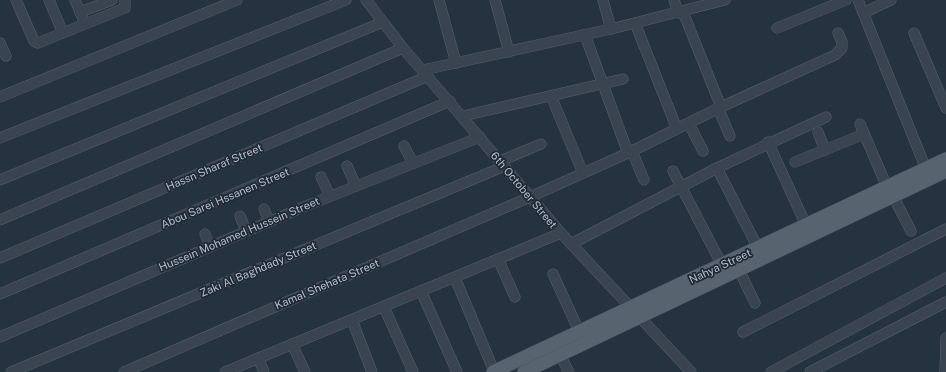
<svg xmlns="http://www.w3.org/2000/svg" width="946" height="372" viewBox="0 0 946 372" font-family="'Public Sans',sans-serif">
<rect width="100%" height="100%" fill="#253340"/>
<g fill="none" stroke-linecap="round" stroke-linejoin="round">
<defs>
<g id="minor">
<polyline points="16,0 34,41 38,43 125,8 125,0"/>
<polyline points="49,0 63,33"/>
<polyline points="75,0 83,19"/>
<polyline points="366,0 403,48 561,233 691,372"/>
<polyline points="439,0 456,63"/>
<polyline points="495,0 509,52"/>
<polyline points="603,0 611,29"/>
<polyline points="674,0 678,13"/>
<polyline points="858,0 926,169"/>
<polyline points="80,12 112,0"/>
<polyline points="683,12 721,107"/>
<polyline points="863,13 891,0"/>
<polyline points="635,23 677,129"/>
<polyline points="777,28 846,0"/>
<polyline points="914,33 946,108"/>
<polyline points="585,35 628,153"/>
<polyline points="0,43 6,56"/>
<polyline points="423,70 611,29 725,0"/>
<polyline points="551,96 583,173"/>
<polyline points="0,97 237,0"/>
<polyline points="718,108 730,136"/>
<polyline points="463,116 623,79"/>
<polyline points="689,124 703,151"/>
<polyline points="860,124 887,187"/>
<polyline points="818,132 825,150"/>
<polyline points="0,138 346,0"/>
<polyline points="768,142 806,225"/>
<polyline points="404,146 413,163"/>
<polyline points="632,151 644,180"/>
<polyline points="500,161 541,144"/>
<polyline points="795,162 864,134"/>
<polyline points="347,166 356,186"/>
<polyline points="717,168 758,248"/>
<polyline points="673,171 722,265"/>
<polyline points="321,177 330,196"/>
<polyline points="0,180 383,22"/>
<polyline points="893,196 911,231"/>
<polyline points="264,209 269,221"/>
<polyline points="240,216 246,231"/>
<polyline points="0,220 403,48"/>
<polyline points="205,234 210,246"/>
<polyline points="571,244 717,168 826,117"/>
<polyline points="0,258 428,76"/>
<polyline points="498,259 515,297"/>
<polyline points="739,270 755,303"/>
<polyline points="553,274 579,331"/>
<polyline points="455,278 494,371"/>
<polyline points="421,291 457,372"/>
<polyline points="0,294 450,101"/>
<polyline points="384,307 413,372"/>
<polyline points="352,320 372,372"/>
<polyline points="743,332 946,229"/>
<polyline points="0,337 301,208 480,137"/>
<polyline points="292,344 305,372"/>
<polyline points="560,355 569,372"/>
<polyline points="258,358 264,372"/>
<polyline points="11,372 505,166"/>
<polyline points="124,372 530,197 628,153 721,107 835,55 842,48 842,42 838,33"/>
<polyline points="225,372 561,233"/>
<polyline points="771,372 946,278"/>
<polyline points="810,372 946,302"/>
<polyline points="945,372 946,338"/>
</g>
<g id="major">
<polyline points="493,372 946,159"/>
<polyline points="524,372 946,171"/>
</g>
</defs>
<use href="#minor" stroke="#57626d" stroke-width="11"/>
<use href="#major" stroke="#46505c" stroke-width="14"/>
<use href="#minor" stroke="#394450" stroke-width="10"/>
<use href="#major" stroke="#576470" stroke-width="13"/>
</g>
<g text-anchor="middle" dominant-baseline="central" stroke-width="3.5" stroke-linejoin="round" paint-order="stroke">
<g font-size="11" fill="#b6bfca" stroke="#1e2935">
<text transform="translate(214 167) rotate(-23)">Hassn Sharaf Street</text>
<text transform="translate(524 190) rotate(50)">6th October Street</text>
<text transform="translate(225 198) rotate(-23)">Abou Sarei Hssanen Street</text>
<text transform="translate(239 234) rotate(-23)">Hussein Mohamed Hussein Street</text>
<text transform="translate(720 266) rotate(-25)">Nahya Street</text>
<text transform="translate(258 269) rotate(-23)">Zaki Al Baghdady Street</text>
<text transform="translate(327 284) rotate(-23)">Kamal Shehata Street</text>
</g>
</g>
</svg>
